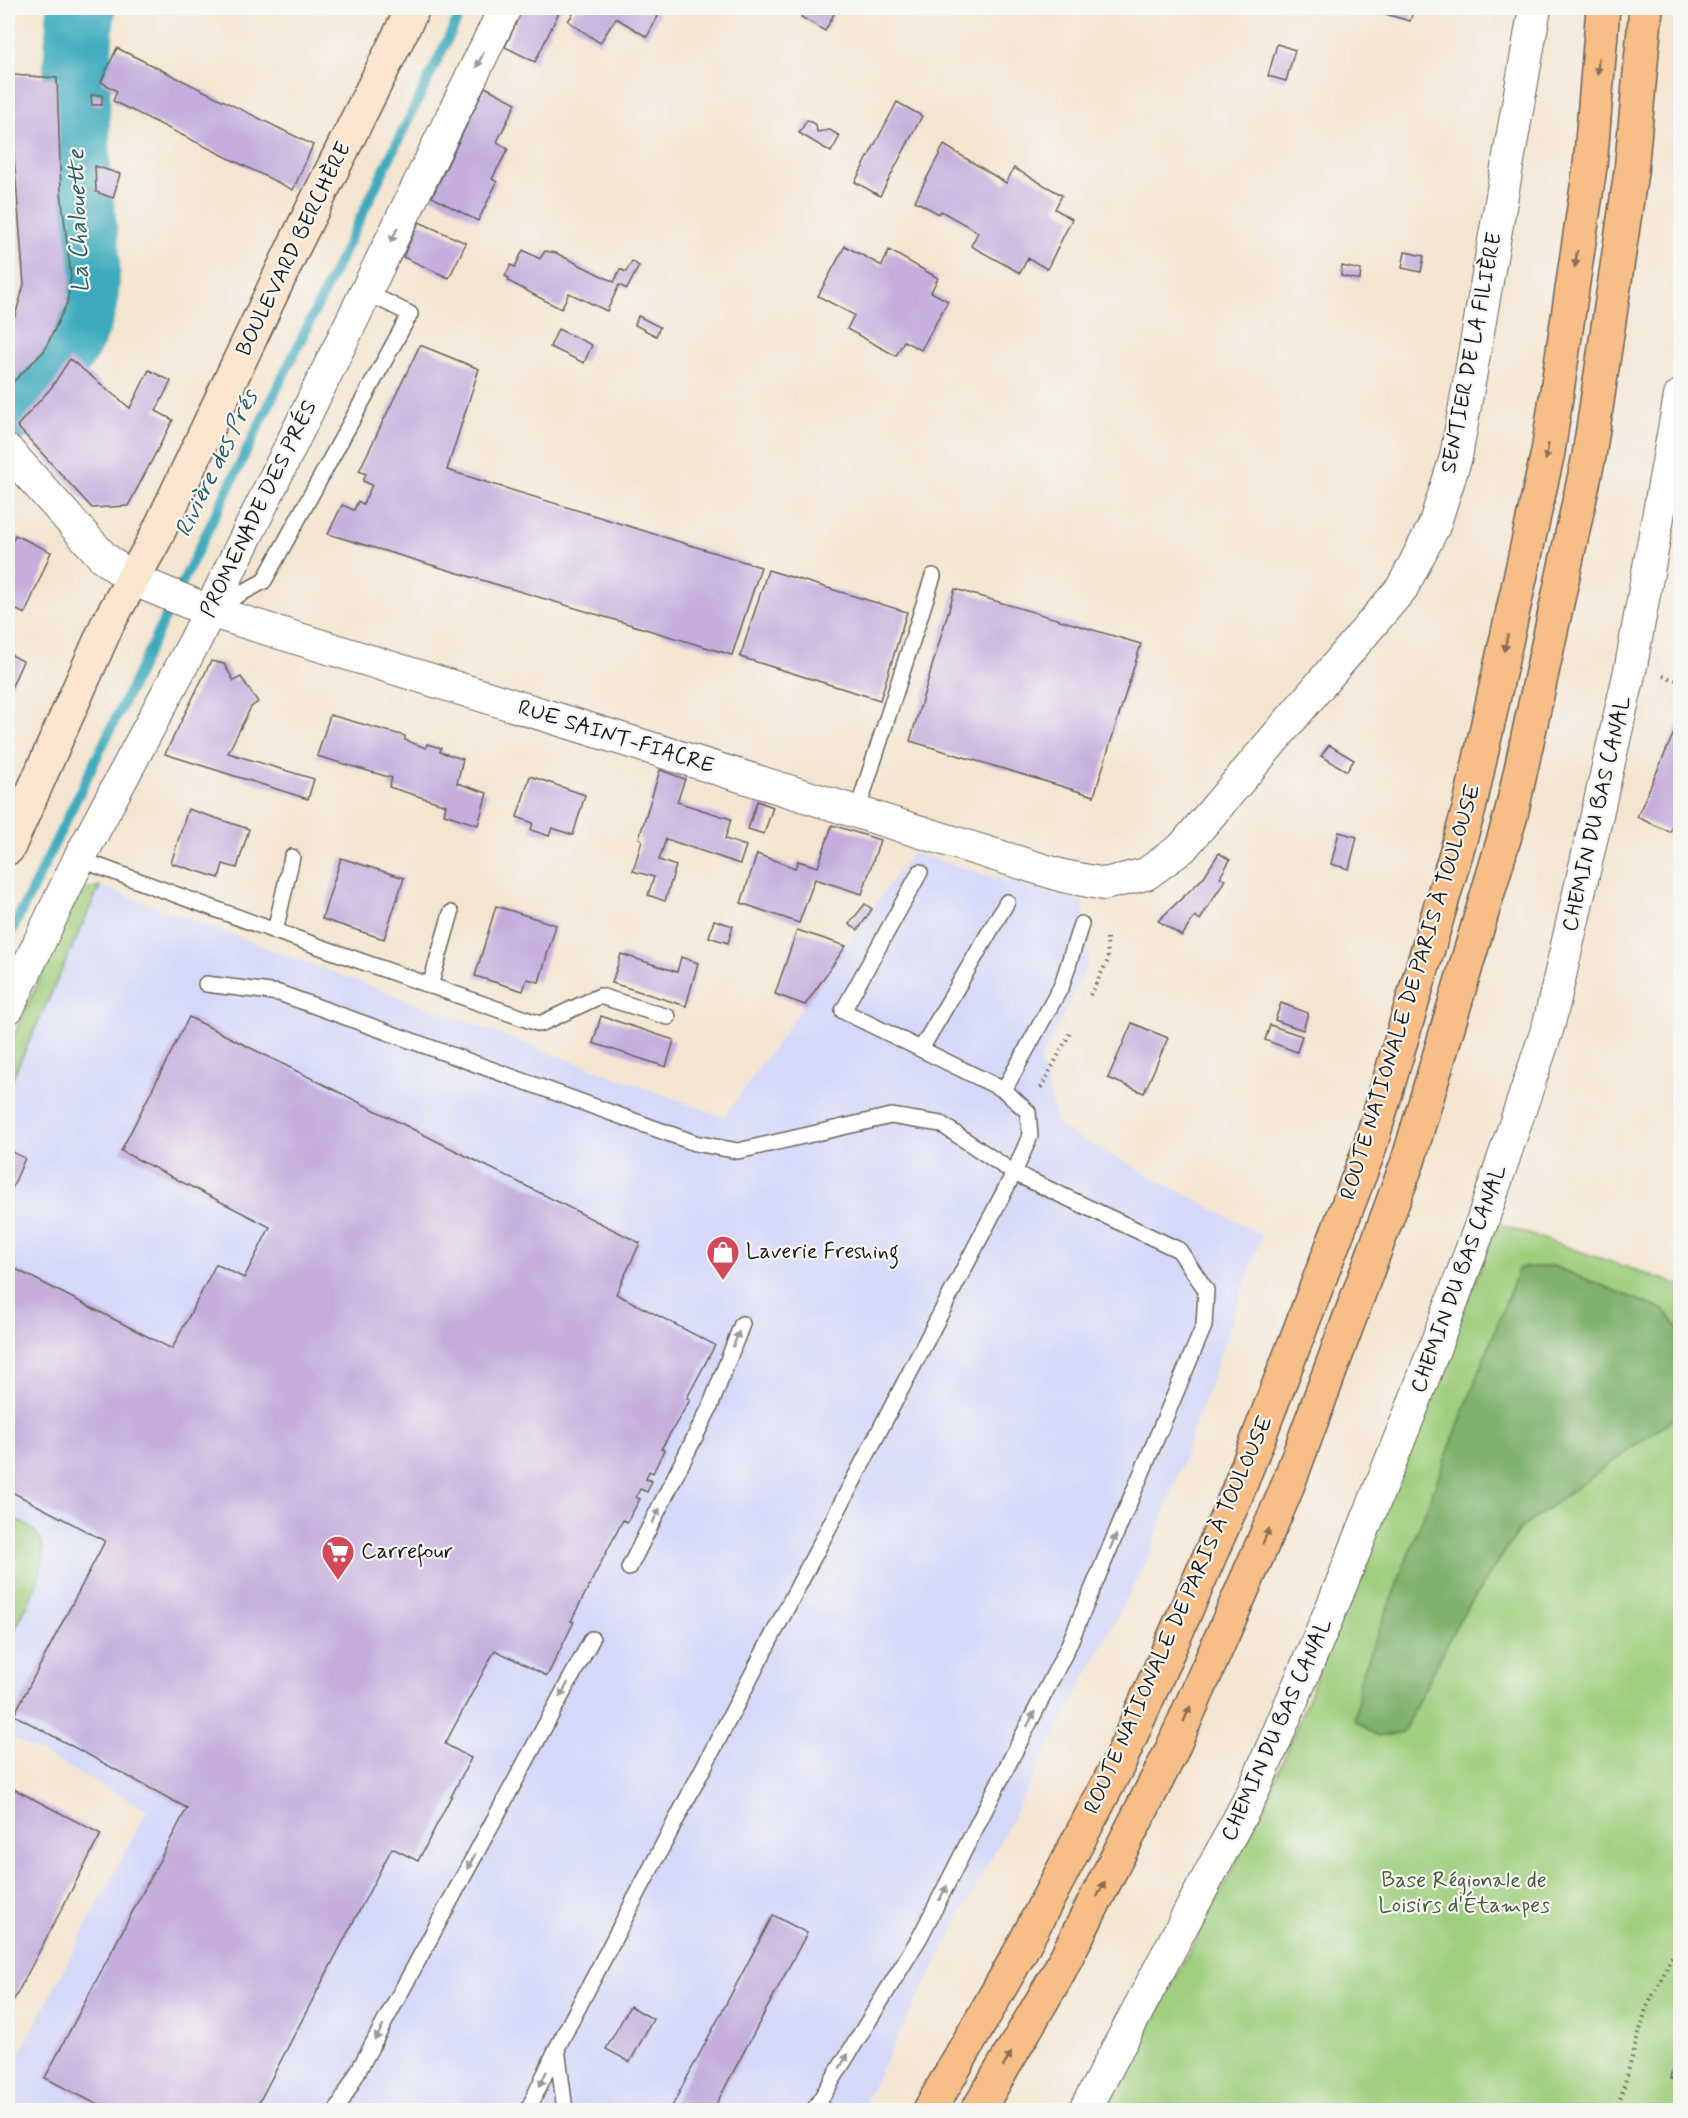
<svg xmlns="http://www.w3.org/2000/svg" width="1688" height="2118" viewBox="0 0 1688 2118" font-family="Mynerve,sans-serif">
<rect width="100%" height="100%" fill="#f6f6f2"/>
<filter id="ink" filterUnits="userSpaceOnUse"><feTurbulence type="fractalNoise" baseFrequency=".0167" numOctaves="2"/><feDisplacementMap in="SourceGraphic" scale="12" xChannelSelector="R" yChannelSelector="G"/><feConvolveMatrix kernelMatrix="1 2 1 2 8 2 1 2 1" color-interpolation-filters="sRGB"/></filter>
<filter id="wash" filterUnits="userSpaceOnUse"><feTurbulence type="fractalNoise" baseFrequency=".008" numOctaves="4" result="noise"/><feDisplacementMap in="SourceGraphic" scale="24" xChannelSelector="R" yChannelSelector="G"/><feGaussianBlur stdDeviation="1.35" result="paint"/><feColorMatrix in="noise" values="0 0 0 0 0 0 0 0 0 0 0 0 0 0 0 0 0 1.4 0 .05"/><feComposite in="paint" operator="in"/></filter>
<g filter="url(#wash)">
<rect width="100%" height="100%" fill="#f4e5d1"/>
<polygon fill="#d4d8f9" points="912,853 1083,903 1089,964 1040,1061 1059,1127 1262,1235 1150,1554 860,2110 8,2110 8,2078 11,2071 147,1810 8,1735 8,1642 37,1586 22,1523 8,1516 8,1088 100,886 724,1117"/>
<g fill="#9fce7d" stroke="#5e754c" stroke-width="1.5">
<polygon points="100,886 8,1088 8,1048 74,904 86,889"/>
<polygon points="1498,1224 1680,1285 1680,2110 1103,2110 1211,1912 1267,1800"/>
<path d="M8 1516C16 1520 29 1525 36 1533 59 1558 20 1618 8 1642Z"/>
</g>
<polygon fill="#7fb16c" stroke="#4e6644" stroke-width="1.5" points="1553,1266 1666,1311 1680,1331 1680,1413 1520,1529 1458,1622 1403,1732 1378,1737 1355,1720 1360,1680 1519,1268"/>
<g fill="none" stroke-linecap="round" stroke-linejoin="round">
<polyline stroke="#3eabbd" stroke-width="10" points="8,939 463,8"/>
<path stroke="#3eabbd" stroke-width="68" d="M8 410C37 382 71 348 82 308 93 265 79 215 77 172 74 116 77 63 81 8"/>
</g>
<g id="blocks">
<g fill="#c5aedd">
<polygon points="523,8 561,8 535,62 505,47"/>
<polygon points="577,8 658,8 658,16 647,37 616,18 600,43 568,21"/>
<polygon points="805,8 837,8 825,31 801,17"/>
<polygon points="1384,8 1414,8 1410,21 1382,13"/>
<polygon points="1277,44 1295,50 1286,81 1268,76"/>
<polygon points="117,48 313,145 293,190 113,101 117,91 101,82"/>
<polygon points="13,75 57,78 61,192 71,277 67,303 44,351 8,387 8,325 15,316 24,285 10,103"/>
<polygon points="485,87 516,103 497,142 508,149 492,179 497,182 478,221 432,197"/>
<polygon points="91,95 102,95 102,105 92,105"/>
<polygon points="897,102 922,116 880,196 855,182"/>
<polygon points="807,120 816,125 817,132 830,130 840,136 831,152 799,133"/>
<polygon points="944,145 1006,183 1014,168 1062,195 1055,209 1072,219 1047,269 1028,258 1020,273 971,246 978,232 941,211 939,214 915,201"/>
<polygon points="95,166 120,174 113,198 96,192"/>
<polygon points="419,222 466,243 449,278 403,257"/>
<polygon points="845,246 882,266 889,250 938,278 931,292 948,301 921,350 904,341 896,356 847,329 854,315 818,296"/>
<polygon points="523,250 540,259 545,251 556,253 614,282 620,269 626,272 632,261 639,266 627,289 619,285 607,311 569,293 561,309 508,281 509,278 505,276 511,265 515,267"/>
<polygon points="1405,252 1424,256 1421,272 1402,268"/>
<polygon points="1342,266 1361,270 1360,280 1341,276"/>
<polygon points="638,316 660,327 656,336 635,325"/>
<polygon points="558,329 592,345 584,363 550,347"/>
<polygon points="420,345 479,369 447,470 761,567 732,655 328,534 342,505 354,510 358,501 363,504 372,485 363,481 366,474 359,471"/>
<polygon points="70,359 130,408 149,370 171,381 156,411 173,420 128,506 92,508 17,426 51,388"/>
<polygon points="15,535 51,552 25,614 8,606 8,551"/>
<polygon points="768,570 907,612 880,700 740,657"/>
<polygon points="955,589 1141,644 1094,796 910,741"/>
<polygon points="8,653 23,661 8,695"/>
<polygon points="211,661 224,664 234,681 241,677 258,702 251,707 228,753 314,779 308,799 165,754"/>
<polygon points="330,715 405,736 405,740 426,748 427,744 441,748 440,752 463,759 457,783 487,793 478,825 444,814 446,805 389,787 392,778 317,756"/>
<polygon points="1680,719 1680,808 1670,832 1637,817"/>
<polygon points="1329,745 1354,760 1347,771 1321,756"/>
<polygon points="660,770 685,779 677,802 731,819 725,839 746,846 740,864 666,839 659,860 676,866 665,901 648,895 654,877 633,871 642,840 639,838"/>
<polygon points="530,776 585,795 573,835 552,828 549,836 531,830 533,823 517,817"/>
<polygon points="757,801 773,807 764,834 748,829"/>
<polygon points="188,809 249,829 237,868 223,864 219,878 171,863"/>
<polygon points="832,825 880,840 862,894 815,879 799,923 741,903 757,854 795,868 798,861 818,867"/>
<polygon points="1339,832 1357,837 1349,869 1331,864"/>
<polygon points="1219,853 1230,860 1220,877 1225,880 1200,920 1195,916 1182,936 1158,921 1203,878"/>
<polygon points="341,858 404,878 384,939 322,919"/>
<polygon points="865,904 872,909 858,930 849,924"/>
<polygon points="496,906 556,925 539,982 527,979 523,991 475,976"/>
<polygon points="714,920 733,926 728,943 709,937"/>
<polygon points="797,930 846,946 805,1005 775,994"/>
<polygon points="621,954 677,972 681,957 698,963 686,1006 612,983"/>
<polygon points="1281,1003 1308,1013 1303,1030 1275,1020"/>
<polygon points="601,1016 674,1040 666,1067 593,1043"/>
<polygon points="189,1017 640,1243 616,1294 715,1345 687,1398 690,1400 661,1449 664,1450 653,1473 649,1471 646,1479 652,1481 647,1492 640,1489 636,1497 640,1499 627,1522 623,1520 571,1621 574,1622 547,1676 495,1650 445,1744 471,1758 418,1861 392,1848 255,2110 108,2110 45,2078 187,1808 14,1715 105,1541 8,1490 8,1265 172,1349 216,1264 244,1278 270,1227 121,1151"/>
<polygon points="1132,1023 1168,1038 1144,1093 1108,1078"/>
<polygon points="1270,1025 1302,1036 1297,1052 1265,1040"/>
<polygon points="8,1150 25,1158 8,1198"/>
<polygon points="8,1786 101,1834 8,2011"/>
<polygon points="773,1915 807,1933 713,2110 670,2110"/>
<polygon points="630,2006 653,2019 630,2062 606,2049"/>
<polygon points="1680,2037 1680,2080 1670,2079"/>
</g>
</g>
</g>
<g filter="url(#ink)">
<use href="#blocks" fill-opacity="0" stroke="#68625b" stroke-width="1.5"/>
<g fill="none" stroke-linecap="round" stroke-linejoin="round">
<defs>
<g id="service">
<polyline points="218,606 264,581 410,314 366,292"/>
<polyline points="857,812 933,576"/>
<polyline points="79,859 275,931 540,1024 600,996 668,1017"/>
<polyline points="275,931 292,857"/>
<polyline points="206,984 279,993 695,1143 738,1151 891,1116 941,1124 1014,1173 1179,1250 1206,1290 1204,1326 1067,1649 920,1937 814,2110"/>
<polyline points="430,986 451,913"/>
<polyline points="921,1049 1007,902"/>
<polyline points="1004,1090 1062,985 1081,924"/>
<polyline points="629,1568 710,1407 742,1324"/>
<polyline points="557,2048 565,2110"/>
<polyline points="337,2110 592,1639"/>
<polyline points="528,2110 557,2048 1014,1173 1030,1136 1028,1112 1004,1090 843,1011 920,872"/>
</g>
<g id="minor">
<polyline points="8,451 103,557 132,579 209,611 1063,876 1104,884 1146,874 1182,848 1402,588 1434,526 1456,457 1535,8"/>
<polyline points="8,1008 79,859 196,639 505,8"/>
<polyline points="1085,2110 1253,1792 1337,1595 1412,1408 1483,1219 1549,1024 1631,666 1680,396"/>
</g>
<polyline id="secondary" points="8,848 108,623 154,541 294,246 413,8"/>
<g id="primary">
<polyline points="930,2110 1018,1956 1119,1763 1236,1496 1368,1153 1469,809 1548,452 1590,167 1603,8"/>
<polyline points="978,2110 1056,1977 1170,1754 1284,1495 1408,1161 1511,815 1589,456 1631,172 1646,8"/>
</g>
</defs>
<use href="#service" stroke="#68625b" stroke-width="18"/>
<use href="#minor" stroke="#68625b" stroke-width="34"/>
<use href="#secondary" stroke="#68625b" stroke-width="36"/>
<use href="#primary" stroke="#68625b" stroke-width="36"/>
<g stroke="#68625b" stroke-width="4" stroke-dasharray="1.5 4.5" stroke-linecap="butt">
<polyline points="1663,676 1680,681"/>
<polyline points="1090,995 1108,960 1107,938"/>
<polyline points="1041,1088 1071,1031"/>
<polyline points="1617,2110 1646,2009 1680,1941"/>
</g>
<use href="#service" stroke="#fff" stroke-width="15"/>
<use href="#minor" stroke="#fff" stroke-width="32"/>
<use href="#secondary" stroke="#fce5cf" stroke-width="33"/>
<use href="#primary" stroke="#f7be87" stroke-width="33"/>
</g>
<defs><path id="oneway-solid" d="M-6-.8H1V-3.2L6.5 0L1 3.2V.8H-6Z" transform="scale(1.5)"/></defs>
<g fill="#999">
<use href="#oneway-solid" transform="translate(480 60) rotate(116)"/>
<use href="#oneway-solid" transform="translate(394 235) rotate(116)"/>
<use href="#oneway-solid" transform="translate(736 1339) rotate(-69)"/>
<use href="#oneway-solid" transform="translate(656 1516) rotate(-63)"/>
<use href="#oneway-solid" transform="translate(1113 1542) rotate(-67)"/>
<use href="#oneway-solid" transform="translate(564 1690) rotate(118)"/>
<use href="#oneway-solid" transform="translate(1031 1719) rotate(-63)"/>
<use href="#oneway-solid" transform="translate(471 1862) rotate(118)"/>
<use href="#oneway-solid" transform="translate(943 1893) rotate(-62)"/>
<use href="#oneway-solid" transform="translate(379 2033) rotate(119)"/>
<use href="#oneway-solid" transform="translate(844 2061) rotate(-59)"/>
<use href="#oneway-solid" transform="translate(543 2079) rotate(115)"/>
</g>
<g fill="#8a6d52">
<use href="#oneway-solid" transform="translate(1598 66) rotate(95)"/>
<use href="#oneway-solid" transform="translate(1576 259) rotate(98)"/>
<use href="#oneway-solid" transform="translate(1547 452) rotate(100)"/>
<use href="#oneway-solid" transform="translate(1506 643) rotate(102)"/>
<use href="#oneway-solid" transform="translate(1266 1536) rotate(-66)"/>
<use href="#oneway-solid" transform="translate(1187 1714) rotate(-66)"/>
<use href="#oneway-solid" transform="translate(1101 1889) rotate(-63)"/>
<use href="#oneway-solid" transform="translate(1007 2060) rotate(-60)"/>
</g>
</g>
<defs>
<symbol id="shop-pin" viewBox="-11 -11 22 30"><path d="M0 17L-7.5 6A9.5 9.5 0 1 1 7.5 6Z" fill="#d1495b" stroke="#f6f6f2"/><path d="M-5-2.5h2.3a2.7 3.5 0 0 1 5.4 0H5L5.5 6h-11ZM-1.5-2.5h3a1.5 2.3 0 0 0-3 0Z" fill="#fff"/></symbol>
<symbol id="supermarket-pin" viewBox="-11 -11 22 30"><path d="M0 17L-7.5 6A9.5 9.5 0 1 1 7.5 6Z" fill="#d1495b" stroke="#f6f6f2"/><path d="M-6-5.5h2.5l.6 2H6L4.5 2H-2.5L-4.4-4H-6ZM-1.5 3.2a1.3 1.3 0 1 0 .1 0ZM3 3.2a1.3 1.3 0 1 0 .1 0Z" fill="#fff"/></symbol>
</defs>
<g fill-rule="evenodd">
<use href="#shop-pin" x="704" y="1233" width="38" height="52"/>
<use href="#supermarket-pin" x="319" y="1533" width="38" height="52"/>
</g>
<g text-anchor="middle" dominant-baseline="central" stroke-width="4.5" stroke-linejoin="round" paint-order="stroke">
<g font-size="22" fill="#1c1c1c" stroke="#f6f6f2">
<text transform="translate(294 249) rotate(-64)">BOULEVARD BERCHÈRE</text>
<text transform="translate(1472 353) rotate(-79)">SENTIER DE LA FILIÈRE</text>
<text transform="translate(259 509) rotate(-64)">PROMENADE DES PRÉS</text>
<text transform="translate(616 737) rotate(17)">RUE SAINT-FIACRE</text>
<text transform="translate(1597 814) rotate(-77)">CHEMIN DU BAS CANAL</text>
<text transform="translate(1411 992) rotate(-73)">ROUTE NATIONALE DE PARIS À TOULOUSE</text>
<text transform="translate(1459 1279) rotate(-70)">CHEMIN DU BAS CANAL</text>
<text transform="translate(1179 1615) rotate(-66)">ROUTE NATIONALE DE PARIS À TOULOUSE</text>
<text transform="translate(1277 1730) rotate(-66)">CHEMIN DU BAS CANAL</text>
</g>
<g font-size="22" fill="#1c1c1c" stroke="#f6f6f2" text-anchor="start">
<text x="746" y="1252">Laverie Freshing</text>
<text x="361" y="1552">Carrefour</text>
</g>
<g font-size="22" fill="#4a5a3e" stroke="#f6f6f2">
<text x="1464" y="1881">Base Régionale de<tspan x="1464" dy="25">Loisirs d'Étampes</tspan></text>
</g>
<g font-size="24" font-style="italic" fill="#2b5c64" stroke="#f6f6f2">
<text transform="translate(79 221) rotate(-92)">La Chalouette</text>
<text transform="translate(217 464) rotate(-64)">Rivière des Prés</text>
</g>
</g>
<rect width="1688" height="2118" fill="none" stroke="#f6f6f2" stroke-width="30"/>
</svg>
